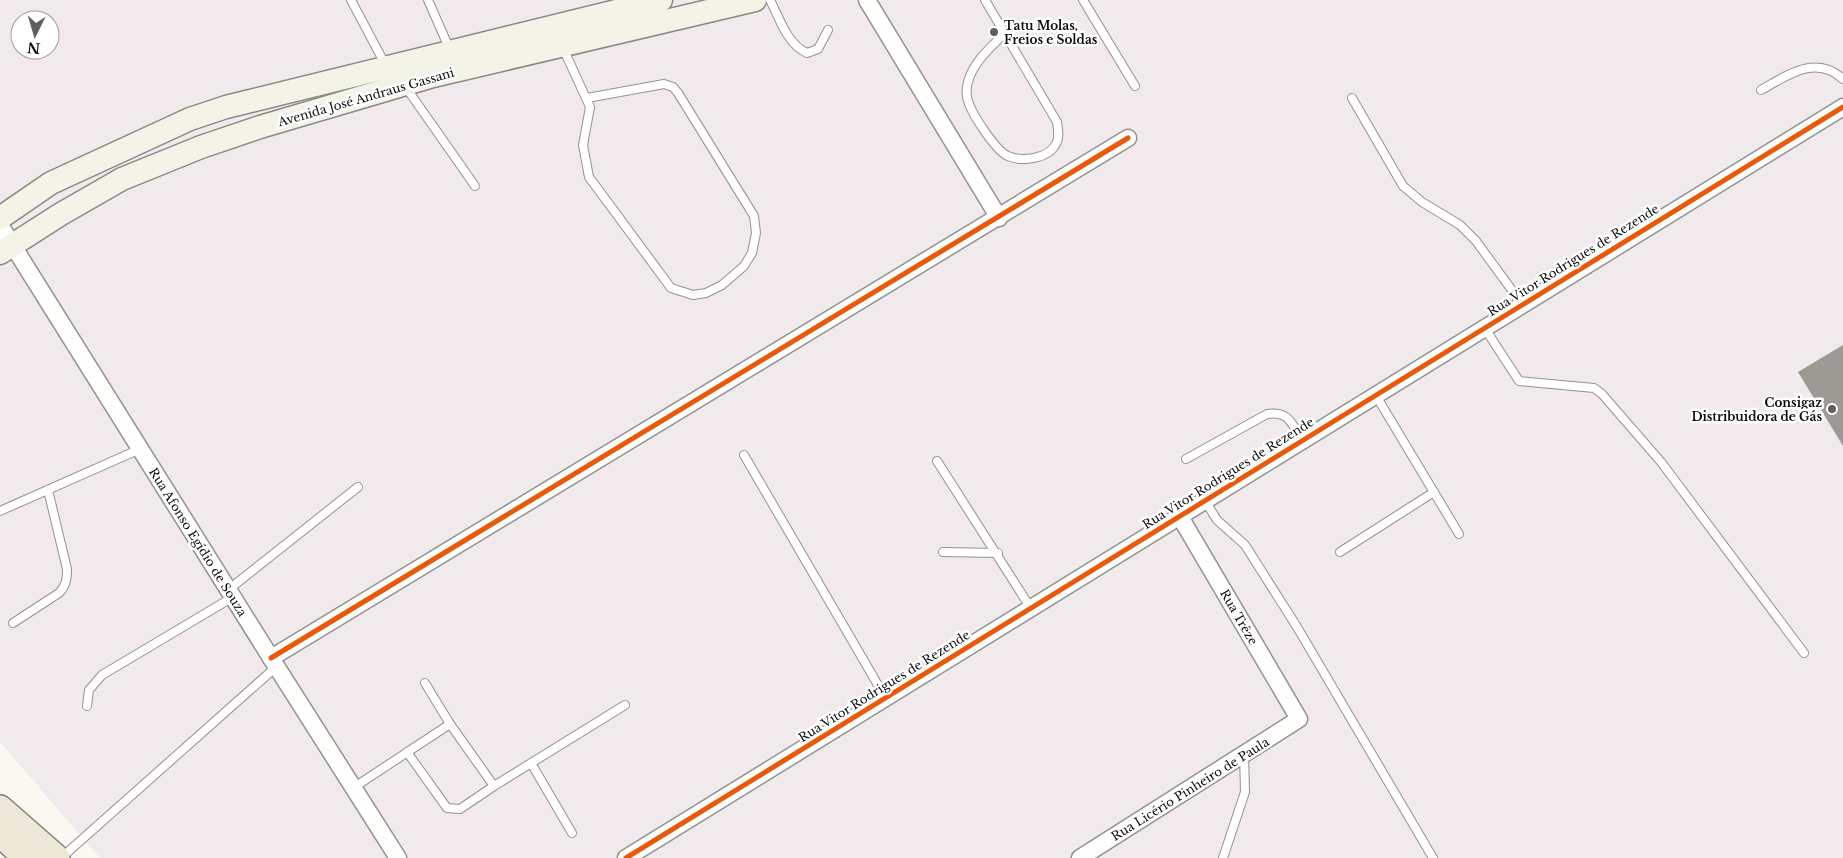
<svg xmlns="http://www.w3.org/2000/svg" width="1843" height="858" viewBox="0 0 1843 858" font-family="'Libre Baskerville',serif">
<rect width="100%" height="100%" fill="#faf8f0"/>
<path fill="#f1eaed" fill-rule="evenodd" d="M0 0H1843V858H100L0 742ZM20 20H50V50H20Z"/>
<polygon fill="#9d9a96" points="1843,345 1843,446 1798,372"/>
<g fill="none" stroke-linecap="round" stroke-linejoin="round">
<defs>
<g id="service">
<polyline points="351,0 386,66"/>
<polyline points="428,0 450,50"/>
<path d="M770 0C780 19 787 44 807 53L818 49 828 30"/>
<path d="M985 0 1057 122C1058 129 1060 137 1056 144 1048 159 1022 162 1008 156 996 151 974 117 969 104 966 97 966 89 968 82 973 62 991 47 1005 33"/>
<polyline points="1083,0 1135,86"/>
<polyline points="563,48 590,107 583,145 589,177 671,288 693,295 706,293 722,285 744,266 752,253 756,233 754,216 678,93 673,87 664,84 587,98"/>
<polyline points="405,86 475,186"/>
<path d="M1761 90C1788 75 1816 54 1843 79"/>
<polyline points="1352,98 1403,186 1422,202 1460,225 1476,241 1522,304"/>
<polyline points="1484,327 1519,381 1594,388 1602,394 1661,462 1804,653"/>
<polyline points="1375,394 1459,534"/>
<polyline points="744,455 885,697"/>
<path d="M1186 459 1267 414C1289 411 1291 423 1302 439"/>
<polyline points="937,461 1030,607"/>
<polyline points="1204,499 1217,520 1245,545 1297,627 1433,858"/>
<polyline points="0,511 140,449"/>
<polyline points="943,552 998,553"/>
<polyline points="1340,552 1434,492"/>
<polyline points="228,590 358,487"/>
<path d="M13 623 59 593C66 586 67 579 67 569L48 490"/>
<polyline points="425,683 450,724"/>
<polyline points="87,706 89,690 102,675 233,597"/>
<polyline points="407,752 447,808 460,809 494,786"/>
<polyline points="531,763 572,833"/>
<polyline points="353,788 450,724 494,786 625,705"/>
<polyline points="61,858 276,667"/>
<polyline points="1223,858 1245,792 1244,754"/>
</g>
<g id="minor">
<polyline points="867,0 999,218"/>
<polyline points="0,225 271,658 398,858"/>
<polyline points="271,658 1128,138"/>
<polyline points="626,858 1843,107"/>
<polyline points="1080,858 1299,719 1179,515"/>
</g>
<g id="secondary">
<polyline points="0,218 51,183 190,119 226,107 661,0"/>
<polyline points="0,253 61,214 122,179 201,147 260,127 433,76 755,0"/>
</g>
<g id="primary">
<polyline points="0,808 57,858"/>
<polyline points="0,834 26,858"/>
</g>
</defs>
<use href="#service" stroke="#93928f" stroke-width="10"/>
<use href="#minor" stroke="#93928f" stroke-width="19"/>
<use href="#secondary" stroke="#8a8985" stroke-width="25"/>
<use href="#primary" stroke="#80807c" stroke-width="28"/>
<use href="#service" stroke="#fefefd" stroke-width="8"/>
<use href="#minor" stroke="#fefefd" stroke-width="16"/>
<use href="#secondary" stroke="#f4f3e8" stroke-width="22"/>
<use href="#primary" stroke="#ece7d6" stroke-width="25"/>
<defs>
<g id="cycleway">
<polyline points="271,658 1128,138"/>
<polyline points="626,858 1843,107"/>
</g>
</defs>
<use href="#cycleway" stroke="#fff" stroke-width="8"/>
<use href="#cycleway" stroke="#e8590c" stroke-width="5"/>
</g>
<g fill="#5f5f5c" stroke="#fff" stroke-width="2">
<circle cx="994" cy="32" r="5"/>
<circle cx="1832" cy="409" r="5"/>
</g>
<g text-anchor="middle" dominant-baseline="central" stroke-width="5" stroke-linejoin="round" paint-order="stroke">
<g font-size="12" font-weight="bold" fill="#0c0c0c" stroke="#fff" text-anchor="start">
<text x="1004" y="25">Tatu Molas,<tspan x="1004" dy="14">Freios e Soldas</tspan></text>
<text x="1822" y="402" text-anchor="end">Consigaz<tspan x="1822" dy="14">Distribuidora de Gás</tspan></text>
</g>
<g font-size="12" fill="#0c0c0c" stroke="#fff">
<text transform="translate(366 97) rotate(-16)">Avenida José Andraus Gassani</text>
<text transform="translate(1573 260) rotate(-32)">Rua Vitor Rodrigues de Rezende</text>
<text transform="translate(1228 473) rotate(-32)">Rua Vitor Rodrigues de Rezende</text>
<text transform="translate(198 542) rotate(58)">Rua Afonso Egídio de Souza</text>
<text transform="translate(1239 617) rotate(60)">Rua Trêze</text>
<text transform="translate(884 686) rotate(-32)">Rua Vitor Rodrigues de Rezende</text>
<text transform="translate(1190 789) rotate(-32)">Rua Licério Pinheiro de Paula</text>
</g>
</g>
<g transform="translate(35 35) rotate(185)"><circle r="24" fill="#ffffff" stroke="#9e9e9e"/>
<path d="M0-4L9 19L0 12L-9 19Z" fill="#5f5f5c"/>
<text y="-8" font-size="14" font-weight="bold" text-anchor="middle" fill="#0c0c0c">N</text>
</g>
</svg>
